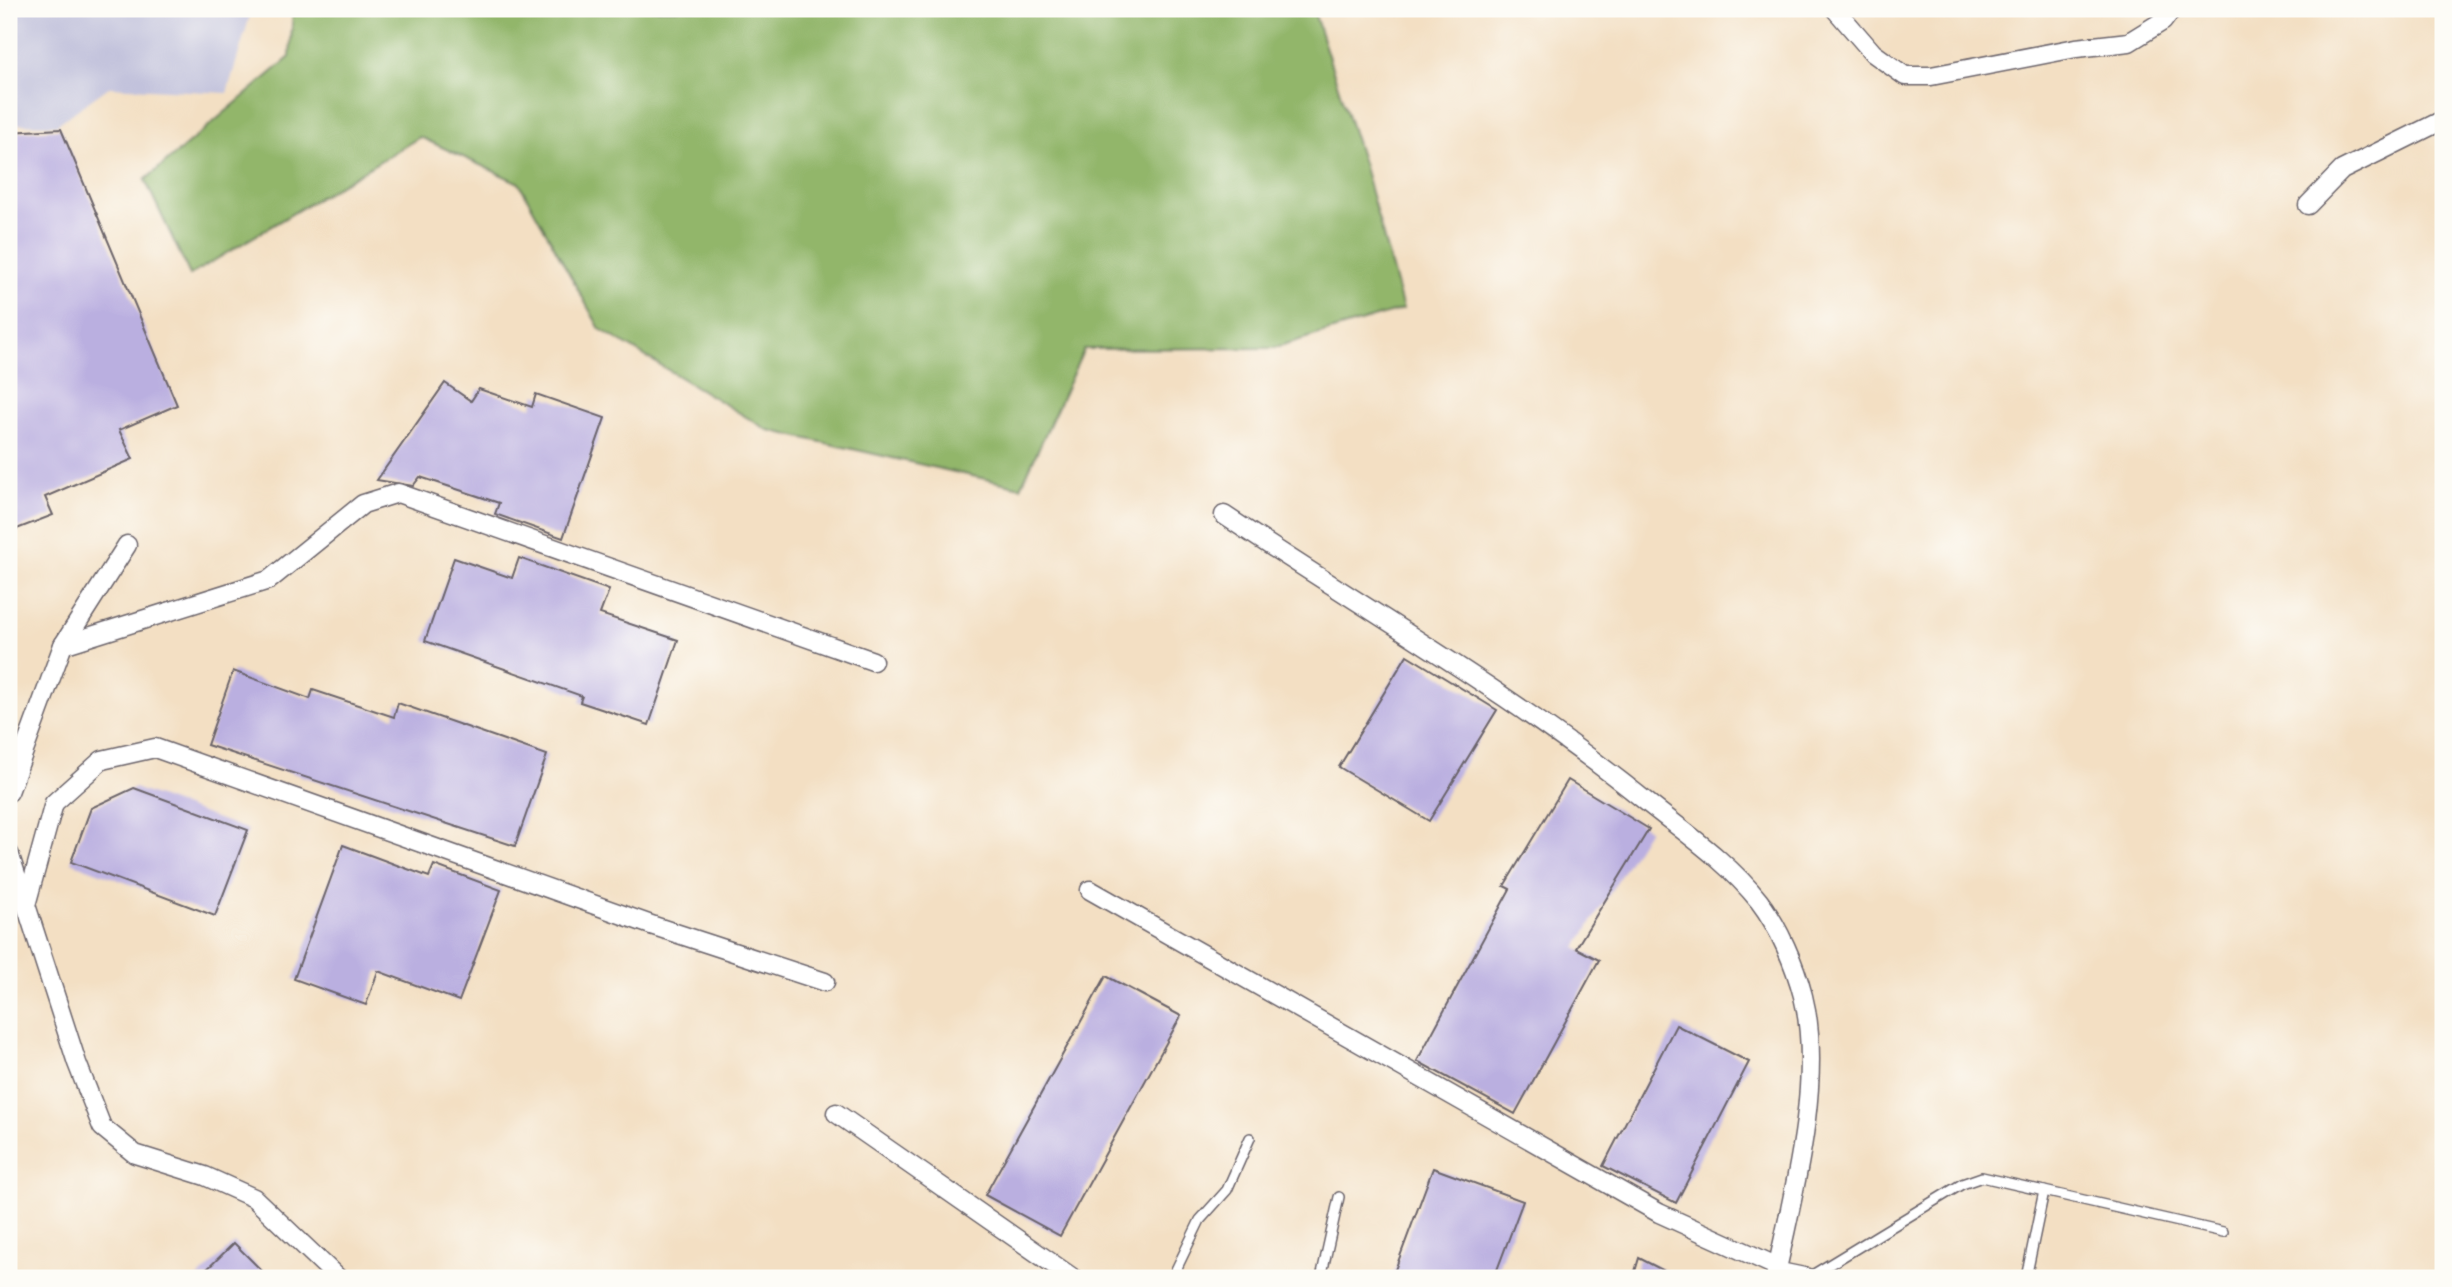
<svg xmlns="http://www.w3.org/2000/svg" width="2452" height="1287" viewBox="0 0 2452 1287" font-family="Mynerve,sans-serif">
<rect width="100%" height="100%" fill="#fdfcf7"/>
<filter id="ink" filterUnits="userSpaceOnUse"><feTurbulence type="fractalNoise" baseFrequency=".0143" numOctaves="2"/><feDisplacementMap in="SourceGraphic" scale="14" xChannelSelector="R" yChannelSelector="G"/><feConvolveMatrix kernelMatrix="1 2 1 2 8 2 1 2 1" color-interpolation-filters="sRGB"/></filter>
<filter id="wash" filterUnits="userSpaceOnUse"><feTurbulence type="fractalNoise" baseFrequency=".00686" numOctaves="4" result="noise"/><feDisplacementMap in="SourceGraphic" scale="28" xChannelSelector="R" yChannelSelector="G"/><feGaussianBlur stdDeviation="1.57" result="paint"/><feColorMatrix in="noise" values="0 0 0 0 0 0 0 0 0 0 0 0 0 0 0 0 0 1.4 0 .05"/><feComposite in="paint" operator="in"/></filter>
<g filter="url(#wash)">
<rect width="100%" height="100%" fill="#f3dfc3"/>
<polygon fill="#c2c2dc" points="9,9 252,9 227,93 109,87 56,125 9,124"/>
<polygon fill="#92b66a" stroke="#5a6c52" stroke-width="2" points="293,9 1313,9 1363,163 1403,309 1273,348 1084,349 1021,487 768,430 600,329 519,183 420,137 190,275 145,180 290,57"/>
<g id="blocks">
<g fill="#baafe0">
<polygon points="61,129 177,405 119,430 133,459 45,497 53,515 9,532 9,132"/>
<polygon points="445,383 471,401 479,389 532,407 536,394 605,418 563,538 495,514 499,503 420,477 413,486 377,480"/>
<polygon points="454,558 512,578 519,558 609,590 600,614 678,640 649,725 580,702 582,696 425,641"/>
<polygon points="1407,655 1497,710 1429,821 1339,767"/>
<polygon points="233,671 310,699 313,690 394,717 398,703 547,755 515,846 207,745"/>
<polygon points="1568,780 1649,829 1576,948 1599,960 1515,1114 1417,1061 1510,889 1504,886"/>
<polygon points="134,788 248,830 215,916 71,862 91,808"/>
<polygon points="343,845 429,877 434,865 501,890 459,1001 378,971 366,1005 294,979"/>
<polygon points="1106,976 1181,1016 1060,1236 985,1195"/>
<polygon points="1676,1025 1749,1062 1676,1203 1603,1166"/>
<polygon points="1433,1168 1523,1201 1494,1278 1392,1278"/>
<polygon points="234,1243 269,1278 198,1278"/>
<polygon points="1639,1258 1678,1278 1633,1278"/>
</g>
</g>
</g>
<g filter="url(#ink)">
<use href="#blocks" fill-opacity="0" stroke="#6b646b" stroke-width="2"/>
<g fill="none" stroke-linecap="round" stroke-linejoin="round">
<defs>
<g id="service">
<polyline points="2044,1191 2223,1232"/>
<polyline points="1778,1267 1831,1278"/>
<polyline points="1814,1274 1962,1184 1982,1177 2044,1191 2026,1278"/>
<polyline points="1172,1278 1200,1220 1227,1190 1250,1138"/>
<polyline points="1321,1278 1339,1197"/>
</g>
<g id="minor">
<polyline points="1835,9 1873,53 1905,76 1931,76 2076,48 2129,42 2163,21 2172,9"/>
<polyline points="2308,205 2342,170 2443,120"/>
<path d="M1224 515C1366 610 1515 695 1648 803 1687 834 1728 862 1759 901 1779 927 1795 965 1803 996 1824 1078 1793 1196 1775 1278"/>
<polyline points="63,645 127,545"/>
<polyline points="9,792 63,645 269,580 363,504 398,493 873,661"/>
<polyline points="9,853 26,905"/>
<polyline points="1090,890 1659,1213 1778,1267"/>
<polyline points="836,1113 1073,1278"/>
<polyline points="338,1278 254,1198 205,1176 135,1154 102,1127 77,1063 26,905 54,803 102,760 155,748 654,926 825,982"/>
</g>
</defs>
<use href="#service" stroke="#6b646b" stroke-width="12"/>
<use href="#minor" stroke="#6b646b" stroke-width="21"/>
<use href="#service" stroke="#fff" stroke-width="9"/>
<use href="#minor" stroke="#fff" stroke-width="18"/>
</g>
</g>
<rect width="2452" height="1287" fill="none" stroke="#fdfcf7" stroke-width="35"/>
</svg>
